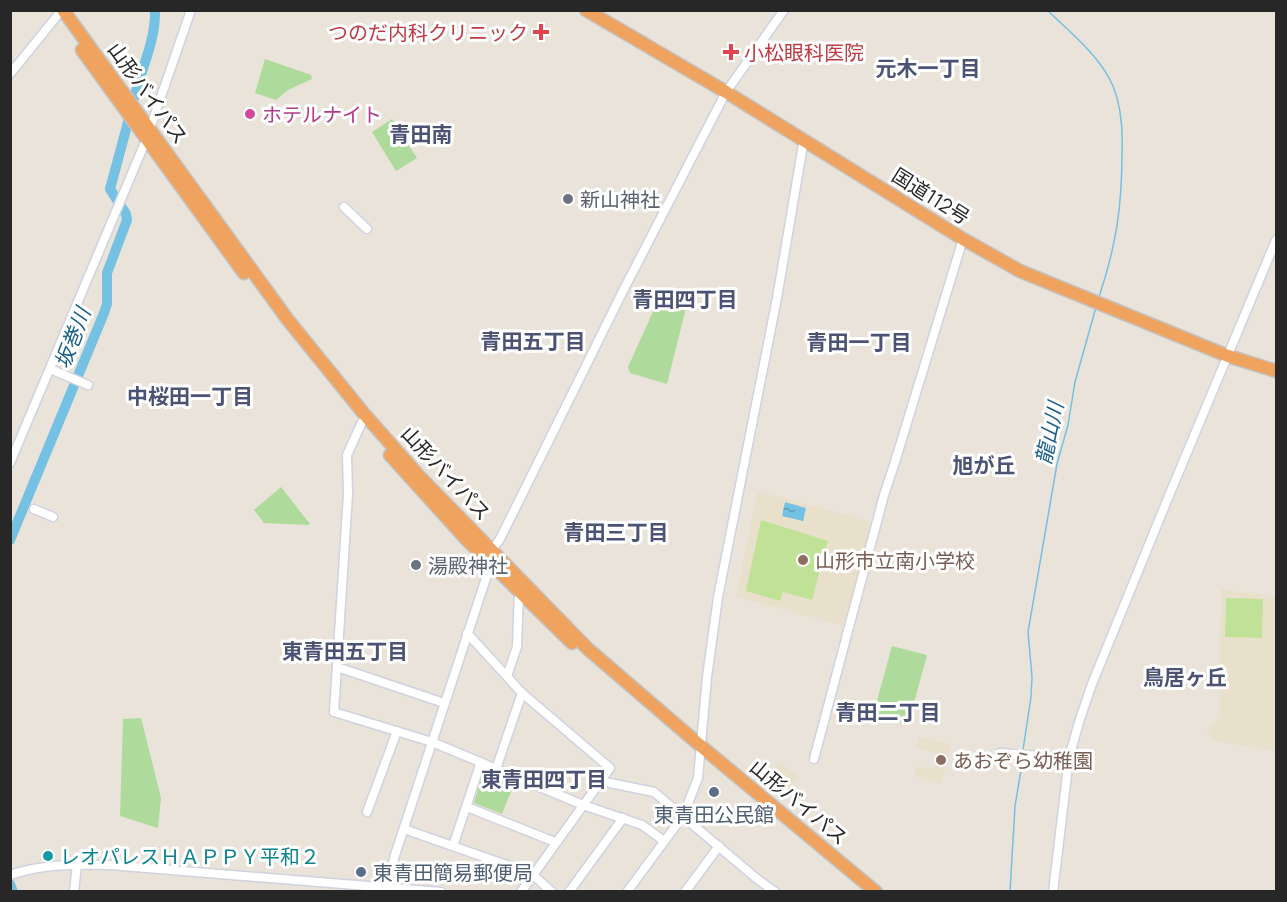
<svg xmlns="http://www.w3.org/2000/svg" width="1287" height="902" viewBox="0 0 1287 902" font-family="Manrope,'Noto Sans JP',sans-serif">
<defs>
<pattern id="water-ripples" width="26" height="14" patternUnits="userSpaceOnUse" patternTransform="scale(1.5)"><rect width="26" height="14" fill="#75c1e3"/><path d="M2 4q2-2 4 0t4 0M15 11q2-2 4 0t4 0" fill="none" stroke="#609db8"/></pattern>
</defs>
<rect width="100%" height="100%" fill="#e9e3da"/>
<g fill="#e9e0cb">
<polygon points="758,491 872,522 845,626 736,597"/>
<polygon points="1221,589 1276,597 1276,751 1215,741 1207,733 1220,715"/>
<polygon points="919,737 949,744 950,747 941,784 915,776 915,770 918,767 933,769 937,753 916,748"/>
<polygon points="778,762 798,777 781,799 762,784"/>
</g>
<g fill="#aedb9b">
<polygon points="265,59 311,75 312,79 288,90 276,100 255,93"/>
<polygon points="392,119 417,158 396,171 372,132"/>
<polygon points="661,294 689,296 667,384 630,373 628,367"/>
<polygon points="281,487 310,524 308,525 264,523 254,510"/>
<polygon points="892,646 927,655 908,725 873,715"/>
<polygon points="141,718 161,798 158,828 120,816 123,719"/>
<polygon points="484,769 515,782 502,814 474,803"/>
</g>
<g fill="#bfe297">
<polygon points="761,520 828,541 812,600 783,592 780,601 746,591"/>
<polygon points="1226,598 1263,599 1262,638 1225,637"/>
</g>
<polygon fill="url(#water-ripples)" points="785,502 806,508 803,521 782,516"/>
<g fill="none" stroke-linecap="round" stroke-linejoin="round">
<g stroke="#75c1e3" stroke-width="1.5">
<path d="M1047 10C1070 32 1100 56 1113 86 1122 108 1123 130 1122 153 1122 207 1116 246 1099 297"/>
<polyline points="1023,750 1031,697 1032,677 1028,632 1057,464 1068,425 1075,382 1096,307"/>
<polyline points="1010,892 1015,806 1023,758"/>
</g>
<g stroke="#75c1e3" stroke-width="10">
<path d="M134 98C141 70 156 40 155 10"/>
<polyline points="10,540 104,313 107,304 107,273 127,220 126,214 110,189 131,111"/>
<polyline points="10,884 13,892"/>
</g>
<defs>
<g id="minor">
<polyline points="10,74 57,16"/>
<polyline points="344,207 367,229"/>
<polyline points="50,369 88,385"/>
<polyline points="362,422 347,455 348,494 334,712 432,742 583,805 642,825 664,841"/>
<polyline points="10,463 146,140 191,10"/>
<polyline points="34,509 53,517"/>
<polyline points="467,633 522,693 610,768 521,892"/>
<polyline points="337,667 444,703"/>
<polyline points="507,676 517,647 519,590"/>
<polyline points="1000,753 1069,758"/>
<polyline points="814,759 884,495 895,462 963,239"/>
<polyline points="496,769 522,693"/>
<polyline points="600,781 654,792 756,878 775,892"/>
<polyline points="467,807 555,842"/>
<polyline points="367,812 397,731"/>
<polyline points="404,829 532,874 552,892"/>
<polyline points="453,846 481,762"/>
<path d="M10 875C42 864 77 864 110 865L441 892"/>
<polyline points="74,892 77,864"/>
<polyline points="385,892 395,855 491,563 492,550 500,539 624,289 726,92 784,10"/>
<polyline points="569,892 623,818"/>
<polyline points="627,892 683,816 698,778 707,677 718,597 777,298 804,139"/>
<polyline points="685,892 719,846"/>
<polyline points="1053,892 1069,758 1079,722 1092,684 1168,498 1276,240"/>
</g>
<g id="highway">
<polyline points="63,10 288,320 365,415 419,476 588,649 702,747 876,892"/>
<polyline points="586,10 726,92 963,239 1020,271 1228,356 1276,371"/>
<polyline points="82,50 244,273"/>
<polyline points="390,455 467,540 572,643"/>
</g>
</defs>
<use href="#minor" stroke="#d0d2df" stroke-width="11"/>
<use href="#highway" stroke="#c3c3c3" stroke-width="15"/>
<use href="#minor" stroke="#fff" stroke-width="8"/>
<use href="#highway" stroke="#efa35f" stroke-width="12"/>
</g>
<g fill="#e0444e" stroke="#fff" stroke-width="2">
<path d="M538 23h6v6h6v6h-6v6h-6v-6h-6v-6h6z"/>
<path d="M728 43h6v6h6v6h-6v6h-6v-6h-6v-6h6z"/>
</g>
<circle fill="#d1479c" stroke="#fff" stroke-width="2" cx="250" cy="114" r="6"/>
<g fill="#6b7280" stroke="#fff" stroke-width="2">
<circle cx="568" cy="199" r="6"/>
<circle cx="416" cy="565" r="6"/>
</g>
<g fill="#8d6e63" stroke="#fff" stroke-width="2">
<circle cx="803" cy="560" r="6"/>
<circle cx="941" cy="760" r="6"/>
</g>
<g fill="#5c6f8a" stroke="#fff" stroke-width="2">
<circle cx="714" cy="792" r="6"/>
<circle cx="361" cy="872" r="6"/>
</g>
<circle fill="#0f9aa8" stroke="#fff" stroke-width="2" cx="48" cy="856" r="6"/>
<g text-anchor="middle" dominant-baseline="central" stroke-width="6" stroke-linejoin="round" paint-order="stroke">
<g font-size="20" fill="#be3a42" stroke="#fff" text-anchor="end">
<text x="528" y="32">つのだ内科クリニック</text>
<text x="744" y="52" text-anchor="start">小松眼科医院</text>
</g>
<g font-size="20" fill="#272727" stroke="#fff">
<text transform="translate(148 93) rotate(54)">山形バイパス</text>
<text transform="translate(931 196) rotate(32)">国道112号</text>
<text transform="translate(446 473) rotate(47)">山形バイパス</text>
<text transform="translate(799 802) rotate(40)">山形バイパス</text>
</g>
<g font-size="20" fill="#b23c85" stroke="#fff" text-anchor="start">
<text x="262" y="114">ホテルナイト</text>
</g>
<g font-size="20" fill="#5b616d" stroke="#fff" text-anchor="start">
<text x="580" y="199">新山神社</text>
<text x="428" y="565">湯殿神社</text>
</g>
<g font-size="20" fill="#785e54" stroke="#fff" text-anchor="start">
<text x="815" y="560">山形市立南小学校</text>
<text x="953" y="760">あおぞら幼稚園</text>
</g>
<g font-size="20" fill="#4e5e75" stroke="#fff">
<text x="714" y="814">東青田公民館</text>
<text x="373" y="872" text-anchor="start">東青田簡易郵便局</text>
</g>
<g font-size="20" fill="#0d838f" stroke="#fff" text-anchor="start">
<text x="60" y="856">レオパレスＨＡＰＰＹ平和２</text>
</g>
<g font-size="21" font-weight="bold" fill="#4c5273" stroke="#fff">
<text x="928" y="68">元木一丁目</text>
<text x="421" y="134">青田南</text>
<text x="685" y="299">青田四丁目</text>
<text x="533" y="341">青田五丁目</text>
<text x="859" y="342">青田一丁目</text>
<text x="190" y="396">中桜田一丁目</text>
<text x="984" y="465">旭が丘</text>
<text x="616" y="532">青田三丁目</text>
<text x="345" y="651">東青田五丁目</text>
<text x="1185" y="677">鳥居ヶ丘</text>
<text x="888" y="712">青田二丁目</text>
<text x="544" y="779">東青田四丁目</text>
</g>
<g font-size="21" font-style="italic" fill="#195f8a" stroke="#fff">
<text transform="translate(72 338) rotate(-69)">坂巻川</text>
<text transform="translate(1049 433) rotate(-78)">龍山川</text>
</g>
</g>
<rect width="1287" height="902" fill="none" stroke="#272727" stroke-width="24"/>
</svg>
